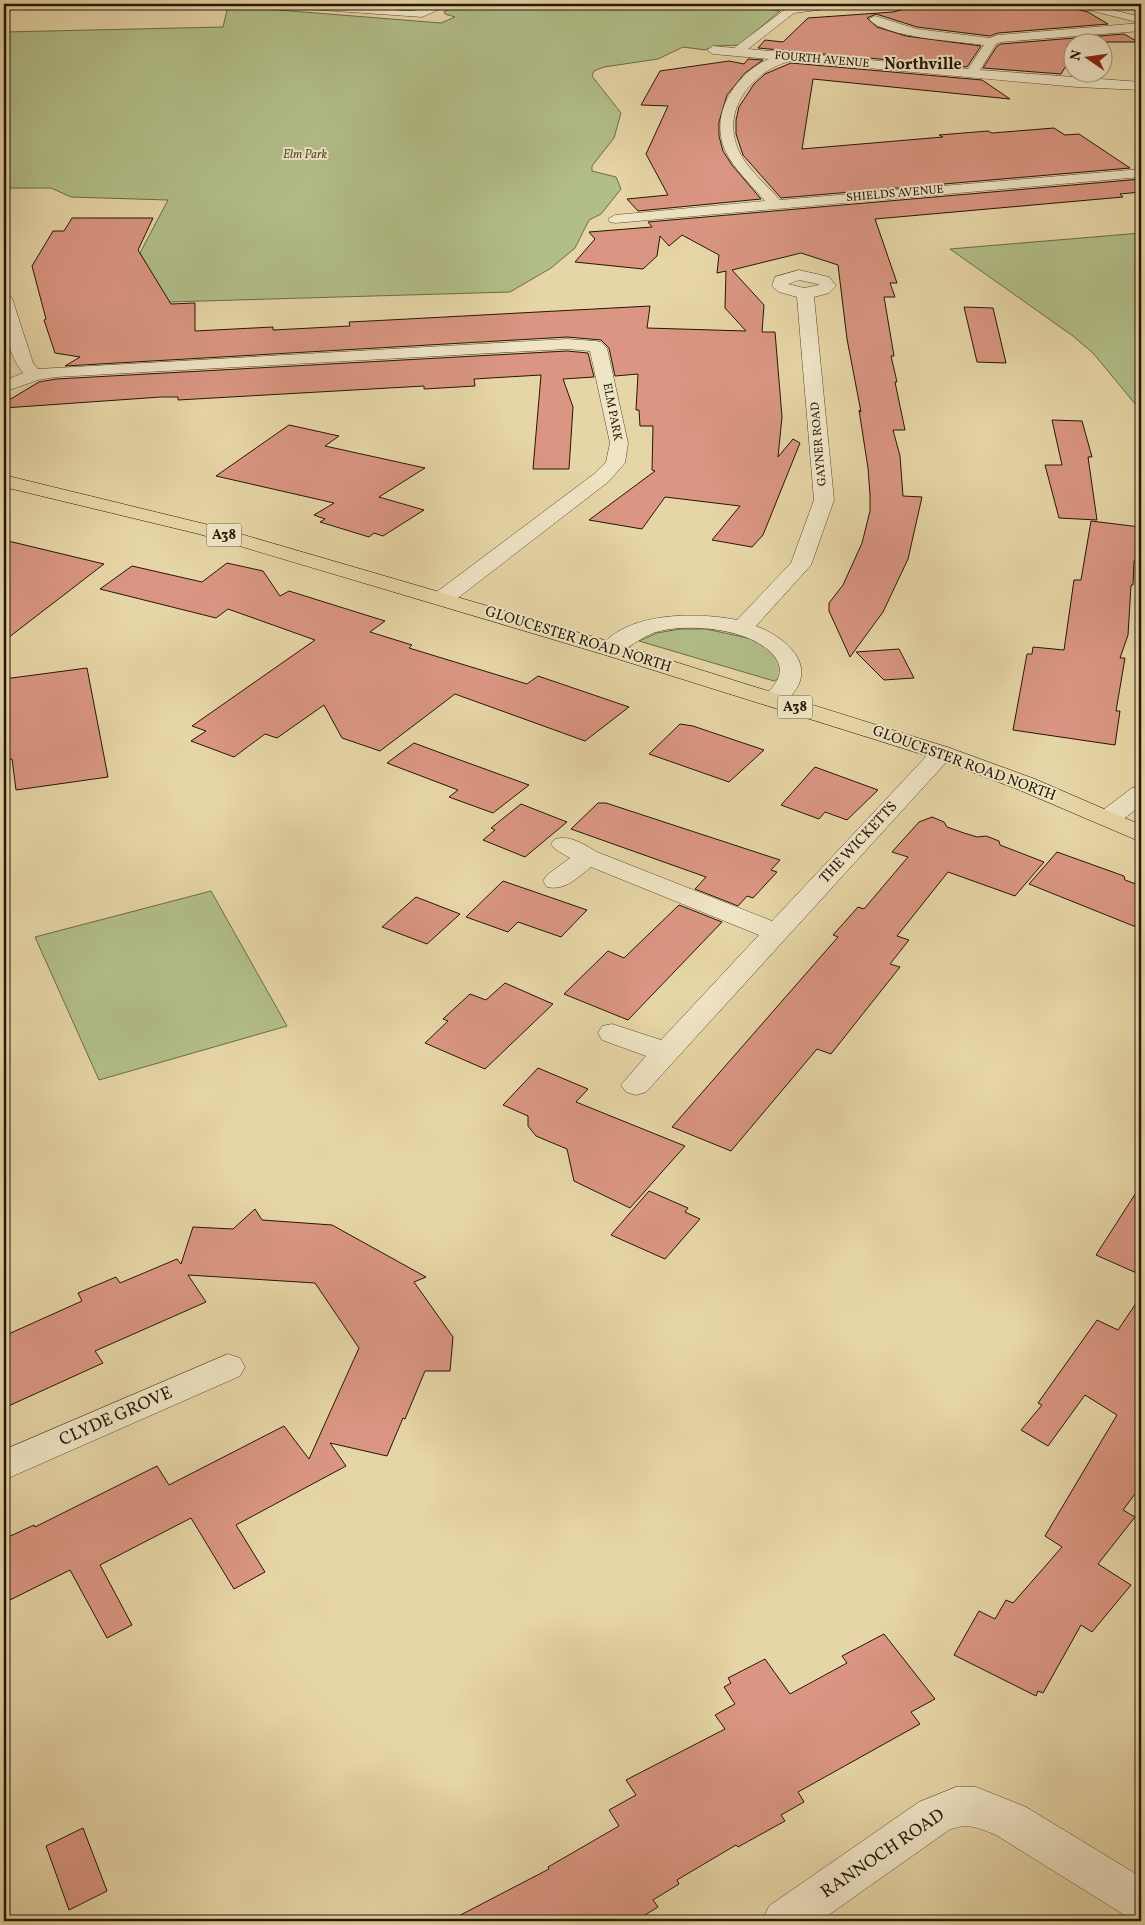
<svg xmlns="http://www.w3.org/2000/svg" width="1145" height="1925" viewBox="0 0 1145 1925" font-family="Vollkorn,serif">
<rect width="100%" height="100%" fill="#e6d5a6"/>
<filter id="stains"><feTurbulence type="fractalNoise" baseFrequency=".004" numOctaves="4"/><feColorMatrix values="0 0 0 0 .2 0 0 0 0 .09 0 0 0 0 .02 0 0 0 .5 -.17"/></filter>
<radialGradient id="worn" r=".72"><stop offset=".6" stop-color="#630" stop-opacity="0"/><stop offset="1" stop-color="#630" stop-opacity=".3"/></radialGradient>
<g fill="#b2be89" stroke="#6c6a48">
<polygon points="457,4 726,4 780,11 739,45 715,46 705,50 683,47 658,59 604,67 594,71 592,76 621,113 614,138 592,166 592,171 616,177 621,189 601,214 589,220 575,248 551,268 510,292 168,302 140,253 168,200 71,197 51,188 4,188 4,32 223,27 228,6 441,23 455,17 445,14 444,12"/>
<polygon points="1141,233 1141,411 1093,353 1073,336 950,249"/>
<polygon points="680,629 706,629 757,640 780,659 782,677 774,681 639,641 657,633"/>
<polygon points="211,891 287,1026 99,1080 35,937"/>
</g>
<g fill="#da9682" stroke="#251606">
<polygon points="925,4 943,4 959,8 985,5 997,9 1020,4 1068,4 1072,8 1088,12 1108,24 998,33 990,36 917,27 876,14 867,18 877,27 906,36 981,46 967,67 758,48 765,40 783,42 808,18 893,12"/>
<polygon points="1124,34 1138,42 1072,42 1072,56 1061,74 983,68 997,46 1001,44"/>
<polygon points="748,59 763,60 745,73 727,95 719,122 719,136 723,151 732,165 761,199 638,211 627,199 668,195 646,154 668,106 641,105 660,71 729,61 744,64"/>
<polygon points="791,63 982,80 1010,99 813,79 802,149 943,137 939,135 988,131 992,133 1054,128 1065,135 1079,134 1130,168 781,198 743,155 736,134 736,120 739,107 754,84 765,74"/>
<polygon points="1141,179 1141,192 1120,194 1123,197 875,219 897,283 890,283 895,297 884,297 894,356 891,356 897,382 895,382 905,430 893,430 900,456 903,496 922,497 908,559 883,612 850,657 829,611 829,603 843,585 862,543 870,511 870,495 868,468 859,410 861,412 847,339 838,265 801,253 732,270 764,305 762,332 775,332 782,417 778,457 793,439 800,443 763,535 752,547 712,540 740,506 665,497 642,529 589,520 655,471 652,470 653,426 640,426 639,410 636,410 638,374 615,376 609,348 601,340 567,337 65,366 80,357 55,353 44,320 46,319 32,266 53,231 64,231 72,218 153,218 138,250 171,304 195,303 195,331 273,327 273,330 350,326 349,322 389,320 650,306 647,328 746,331 725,308 726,271 717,273 719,255 682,235 669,246 660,236 657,256 643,269 575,262 595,239 589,232 652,227 648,222"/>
<polygon points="964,307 993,308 1006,363 977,362"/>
<polygon points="567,351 588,353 594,377 563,379 573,407 569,469 533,469 541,375 474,379 475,386 424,389 424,386 178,400 178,397 161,397 4,408 4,403 39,382 56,379"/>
<polygon points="1052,420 1082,421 1092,457 1088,457 1097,520 1059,518 1045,465 1062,465"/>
<polygon points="289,425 339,436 325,446 425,468 379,497 424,510 383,536 374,533 369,537 320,522 325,519 314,515 334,503 216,476"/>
<polygon points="1091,521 1140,527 1136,561 1134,561 1133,585 1131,585 1128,635 1120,658 1125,658 1116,711 1120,711 1115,745 1013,730 1027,654 1032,654 1033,647 1064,650 1074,580 1081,580"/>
<polygon points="4,540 104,564 4,641"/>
<polygon points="227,563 263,571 280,596 289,591 385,621 370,632 412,645 409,648 527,684 538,676 629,707 585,741 455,694 380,751 342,738 324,705 277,738 265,734 234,757 191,741 206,731 192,726 315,640 228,609 216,618 100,589 132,566 202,582"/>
<polygon points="899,649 914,678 884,680 856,652"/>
<polygon points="87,668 108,777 16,790 12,759 4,760 4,679"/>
<polygon points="680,724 693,726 764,750 729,782 649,754"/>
<polygon points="414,743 449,756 529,785 493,813 449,797 458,790 387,763"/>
<polygon points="815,767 878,790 847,820 825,812 819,819 781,805"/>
<polygon points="598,803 606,803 780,860 771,870 777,872 753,898 747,896 738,906 695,889 706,877 571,829"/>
<polygon points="521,804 567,822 525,857 483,840 495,830 491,828"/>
<polygon points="932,817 944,822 947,827 964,833 977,837 986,836 999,841 1000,845 1044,862 1015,896 948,872 897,936 909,940 890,964 900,967 831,1054 817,1049 731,1151 672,1127 838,937 833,935 858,907 864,909 908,857 892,852 919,822"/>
<polygon points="1057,852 1124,876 1125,880 1141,886 1141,929 1029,884"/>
<polygon points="503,881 587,910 561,937 518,922 508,932 466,917"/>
<polygon points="416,897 460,914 427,944 382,927"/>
<polygon points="679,905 722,922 628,1020 564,994 608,951 624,958"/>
<polygon points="505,983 553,1004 485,1069 425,1043 448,1021 443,1019 470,994 486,1000"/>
<polygon points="538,1068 588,1089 576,1102 685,1146 630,1208 574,1181 567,1149 536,1136 528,1126 528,1116 503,1105"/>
<polygon points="1141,1185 1141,1275 1096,1255"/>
<polygon points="649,1191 688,1208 685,1212 700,1219 665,1259 611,1235"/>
<polygon points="255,1209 262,1220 332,1225 426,1277 414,1282 453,1337 450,1371 425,1371 405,1419 403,1418 387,1456 330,1443 346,1466 236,1525 265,1572 234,1589 191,1518 100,1565 132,1625 107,1638 70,1570 4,1603 4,1539 34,1525 35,1527 157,1466 169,1485 284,1426 309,1459 359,1348 315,1283 188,1275 206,1302 95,1351 103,1363 4,1408 4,1336 82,1301 78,1293 116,1277 120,1283 177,1259 181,1264 193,1227 233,1229"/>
<polygon points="1141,1296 1141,1486 1123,1510 1135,1517 1098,1564 1131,1585 1092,1632 1081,1625 1043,1693 1038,1691 1036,1696 954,1655 979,1611 995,1619 1006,1600 1013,1603 1062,1547 1045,1536 1117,1415 1085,1395 1048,1446 1021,1430 1042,1405 1038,1403 1097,1320 1118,1330"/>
<polygon points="884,1634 935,1699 911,1712 920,1724 798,1792 804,1802 781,1815 785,1821 738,1847 736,1845 677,1880 679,1884 653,1900 658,1907 635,1921 449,1921 549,1869 548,1867 619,1826 609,1810 636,1795 626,1780 725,1729 715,1715 735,1704 724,1687 731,1683 728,1678 765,1659 790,1694 847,1663 842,1656"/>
<polygon points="83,1828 107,1891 69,1910 46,1846"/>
</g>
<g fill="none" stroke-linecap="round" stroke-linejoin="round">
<defs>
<g id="street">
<path d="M272 4H319L407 11C423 11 435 3 451 4L422 17 278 7Z"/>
<path d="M815 4H847L841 7 794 13 748 49 968 69 984 45C958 41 886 38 869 19L875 16 917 29 990 38 998 35 1141 23V31L1001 42 996 44 980 70 1141 82V90L1077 87 791 61C753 70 721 109 738 149 746 168 766 184 780 200L1141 169V177L615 223 610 222 608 219 615 215 765 201C752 185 734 170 725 150 709 114 736 73 769 59L713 54 707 50 713 46 734 48 787 8Z"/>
<polygon points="1070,4 1089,4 1141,17 1141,23 1072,6"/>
<path d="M799 270 829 277 836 286 829 293 814 297 834 500 811 565 756 626C787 638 819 666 790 697 782 706 777 708 766 705L762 700C772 687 788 675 775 657 753 628 686 622 653 633 636 639 620 658 602 654L599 649C625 611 698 612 737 620L791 563 814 500 797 297 779 292 772 286 775 277ZM799 280 818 284 819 285 804 288 788 284Z"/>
<path d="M4 293 12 298 33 363 38 369 567 339 595 341 601 342 607 348 628 443 625 463 608 482 450 604 442 605 434 604 431 599 434 594 594 474 606 462 610 443 590 351 567 349 56 377 38 380 4 392V381L23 373C6 352 2 319 4 293Z"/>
<path d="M942 746 950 748 954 753 950 758 646 1092 636 1095 626 1092 621 1085 646 1056 602 1040 598 1033 602 1026 612 1024 661 1040 759 935 591 867C577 878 565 891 547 887L543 881 547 875 570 858 555 849 551 844 555 839C571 835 583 844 597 852L772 921 934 748Z"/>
<path d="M1141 786V805C1128 815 1117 828 1099 823L1095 818 1099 813 1132 788Z"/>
<polygon points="228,1354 240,1358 245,1367 240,1376 4,1480 4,1450"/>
<path d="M956 1787H976L1026 1807 1141 1877V1921L1126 1916 996 1835C979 1828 967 1822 949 1830L820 1921H762L769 1906 919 1802Z"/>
</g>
<polygon id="primary" points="4,475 213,526 618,644 950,748 1035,779 1141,825 1141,842 1017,789 934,758 602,654 199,534 4,487"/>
</defs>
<use href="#street" stroke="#55462e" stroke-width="1"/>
<use href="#primary" stroke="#251606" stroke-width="1"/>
<use href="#street" fill="#efe4c5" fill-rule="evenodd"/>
<use href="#primary" fill="#e6d5a6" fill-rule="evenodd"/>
</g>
<g text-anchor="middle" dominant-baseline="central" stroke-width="4" stroke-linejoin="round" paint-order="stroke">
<g font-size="12" fill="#251606" stroke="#efe4c5">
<text transform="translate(822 60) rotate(5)">FOURTH AVENUE</text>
<text transform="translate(895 194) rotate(-5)">SHIELDS AVENUE</text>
<text transform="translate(612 412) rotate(79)">ELM PARK</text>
<text transform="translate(819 444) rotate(-95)">GAYNER ROAD</text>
</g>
<g font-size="12" font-style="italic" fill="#4f482d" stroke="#efe4c5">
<text x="305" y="155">Elm Park</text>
</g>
<g fill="#efe4c5" stroke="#62543f" stroke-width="1">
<rect x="206.5" y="523.5" width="35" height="23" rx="4"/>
<rect x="777.5" y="695.5" width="35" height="23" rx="4"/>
</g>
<g font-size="14" font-weight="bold" fill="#251606">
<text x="224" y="535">A38</text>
<text x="795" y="707">A38</text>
</g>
<g font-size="15" fill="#251606" stroke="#efe4c5">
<text transform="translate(578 640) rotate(17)">GLOUCESTER ROAD NORTH</text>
<text transform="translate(964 764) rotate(20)">GLOUCESTER ROAD NORTH</text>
<text transform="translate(859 843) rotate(-47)">THE WICKETTS</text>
</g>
<g font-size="16" font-weight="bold" fill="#251606" stroke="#efe4c5">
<text x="923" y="65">Northville</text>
</g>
<g font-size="18" fill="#251606" stroke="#efe4c5">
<text transform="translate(116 1417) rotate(-24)">CLYDE GROVE</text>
<text transform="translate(883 1854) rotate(-34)">RANNOCH ROAD</text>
</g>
</g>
<rect width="1145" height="1925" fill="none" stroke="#e6d5a6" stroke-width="20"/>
<rect x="5" y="5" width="1135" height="1915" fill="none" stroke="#251606" stroke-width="2.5"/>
<rect x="10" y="10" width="1125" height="1905" fill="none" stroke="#251606"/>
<g transform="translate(1088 58) rotate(283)"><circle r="24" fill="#efe4c5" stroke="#9e9279"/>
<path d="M0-4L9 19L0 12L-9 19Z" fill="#8f2418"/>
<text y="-8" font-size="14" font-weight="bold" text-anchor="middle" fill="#251606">N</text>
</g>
<rect width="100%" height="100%" filter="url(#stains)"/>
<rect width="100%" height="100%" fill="url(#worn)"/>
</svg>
